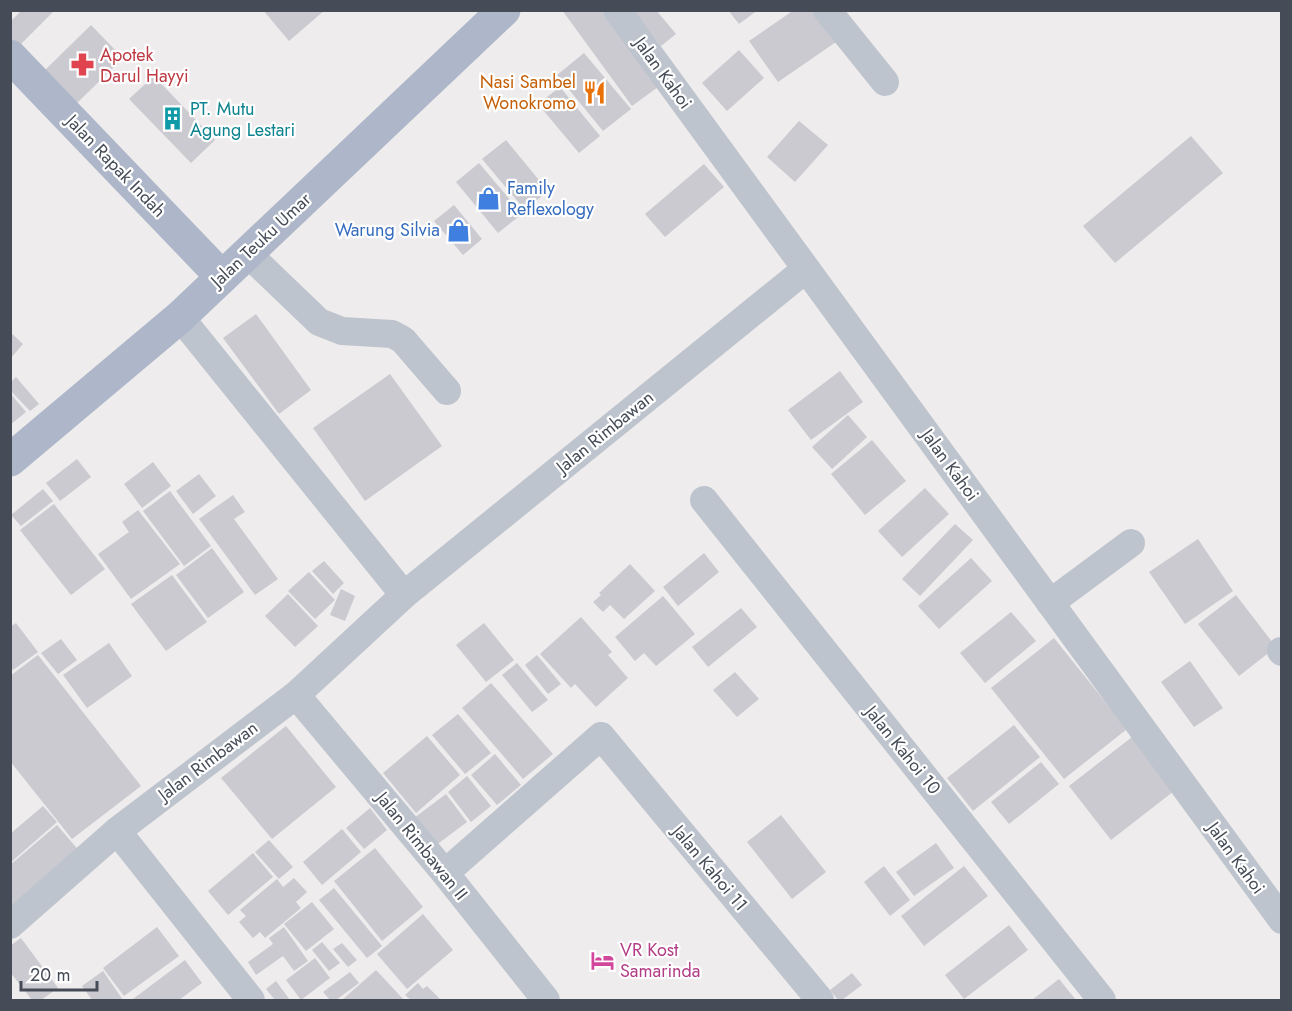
<svg xmlns="http://www.w3.org/2000/svg" width="1292" height="1011" viewBox="0 0 1292 1011" font-family="Jost,sans-serif">
<rect width="100%" height="100%" fill="#eeecec"/>
<g fill="#cacad0">
<polygon points="22,10 55,10 19,46 10,37 10,22"/>
<polygon points="263,10 325,10 289,41"/>
<polygon points="562,10 602,10 658,87 632,106"/>
<polygon points="633,10 656,10 676,34 661,46"/>
<polygon points="728,10 758,10 739,24"/>
<polygon points="794,10 814,10 836,42 778,82 749,41"/>
<polygon points="91,25 123,58 74,106 42,73"/>
<polygon points="739,50 764,78 727,111 702,83"/>
<polygon points="584,53 631,109 603,131 557,75"/>
<polygon points="154,76 215,140 191,163 129,99"/>
<polygon points="560,87 600,136 579,153 538,104"/>
<polygon points="799,121 828,145 795,182 767,157"/>
<polygon points="1191,136 1223,173 1115,263 1083,226"/>
<polygon points="506,140 548,191 525,210 482,159"/>
<polygon points="479,163 522,214 498,233 456,182"/>
<polygon points="704,164 724,187 665,237 645,214"/>
<polygon points="454,205 482,239 463,255 434,221"/>
<polygon points="256,314 311,390 279,414 223,338"/>
<polygon points="10,332 23,344 10,359"/>
<polygon points="840,371 863,402 811,440 788,410"/>
<polygon points="390,374 442,446 365,501 313,428"/>
<polygon points="16,377 39,404 30,411 10,390 10,383"/>
<polygon points="10,393 26,412 10,425"/>
<polygon points="848,415 867,437 832,469 812,447"/>
<polygon points="872,440 906,481 865,515 831,474"/>
<polygon points="77,459 91,477 60,501 46,483"/>
<polygon points="153,462 171,486 142,508 124,484"/>
<polygon points="199,474 216,496 193,514 176,491"/>
<polygon points="925,488 949,514 902,557 878,531"/>
<polygon points="43,489 53,501 21,526 11,515"/>
<polygon points="170,491 211,546 184,566 143,511"/>
<polygon points="233,495 245,512 234,519 278,579 255,595 199,519"/>
<polygon points="54,504 105,569 71,595 20,530"/>
<polygon points="138,510 180,564 131,599 98,554 129,532 122,522"/>
<polygon points="955,524 973,540 920,596 902,579"/>
<polygon points="1198,539 1233,591 1185,624 1149,572"/>
<polygon points="212,548 244,592 208,618 176,575"/>
<polygon points="704,553 719,572 678,606 663,587"/>
<polygon points="971,558 992,581 939,629 918,606"/>
<polygon points="324,561 344,583 333,594 312,571"/>
<polygon points="630,564 655,591 624,619 610,605 603,612 593,602 601,595 599,593"/>
<polygon points="309,572 335,600 315,619 288,591"/>
<polygon points="172,575 207,622 166,651 131,604"/>
<polygon points="341,589 355,596 345,621 330,615"/>
<polygon points="288,594 318,626 295,647 265,616"/>
<polygon points="1236,595 1276,647 1239,676 1198,624"/>
<polygon points="663,596 695,634 656,666 644,653 635,661 615,637"/>
<polygon points="741,608 757,627 708,667 692,647"/>
<polygon points="1011,612 1036,641 985,683 960,653"/>
<polygon points="581,617 612,652 608,655 628,678 596,707 575,684 571,688 540,654"/>
<polygon points="16,623 38,652 13,670 10,666 10,627"/>
<polygon points="484,623 514,660 486,682 456,645"/>
<polygon points="1054,638 1127,729 1064,779 991,688"/>
<polygon points="61,639 77,660 58,674 41,653"/>
<polygon points="109,643 132,676 87,708 63,675"/>
<polygon points="38,655 141,786 72,839 10,761 10,676"/>
<polygon points="537,655 561,684 548,694 525,665"/>
<polygon points="1190,661 1223,708 1194,727 1161,682"/>
<polygon points="517,663 548,700 532,712 502,675"/>
<polygon points="735,672 759,699 737,717 713,690"/>
<polygon points="491,683 553,754 523,779 462,708"/>
<polygon points="458,714 491,753 465,774 432,735"/>
<polygon points="1014,725 1040,757 973,811 947,778"/>
<polygon points="286,726 336,787 272,839 221,778"/>
<polygon points="427,736 460,775 416,813 383,773"/>
<polygon points="1132,737 1174,791 1111,840 1069,786"/>
<polygon points="495,754 521,785 497,805 471,775"/>
<polygon points="1041,762 1059,784 1009,824 991,802"/>
<polygon points="467,776 491,806 471,822 448,792"/>
<polygon points="446,794 467,822 435,846 414,818"/>
<polygon points="43,806 57,822 10,863 10,834"/>
<polygon points="370,808 387,830 364,849 346,828"/>
<polygon points="781,815 826,872 792,899 747,842"/>
<polygon points="57,825 81,853 10,914 10,865"/>
<polygon points="342,829 361,852 322,885 303,862"/>
<polygon points="269,840 293,867 279,879 255,852"/>
<polygon points="936,843 954,868 914,896 896,872"/>
<polygon points="375,848 423,907 382,941 334,881"/>
<polygon points="253,853 273,877 228,915 208,891"/>
<polygon points="884,866 910,900 890,916 864,882"/>
<polygon points="964,866 988,896 924,946 901,916"/>
<polygon points="294,878 307,892 296,902 301,908 265,938 260,932 253,938 239,922 246,916 240,910 277,879 283,887"/>
<polygon points="334,888 382,946 367,958 319,900"/>
<polygon points="312,902 334,929 306,951 284,924"/>
<polygon points="423,914 453,950 407,989 377,954"/>
<polygon points="1009,925 1028,950 964,999 945,975"/>
<polygon points="157,927 179,956 124,996 103,968"/>
<polygon points="284,927 308,961 294,971 283,956 256,975 248,962 273,944 269,938"/>
<polygon points="21,938 58,988 41,1000 32,1000 10,972 10,946"/>
<polygon points="322,942 340,963 329,971 312,950"/>
<polygon points="342,943 357,960 348,967 333,949"/>
<polygon points="315,958 330,978 301,1000 286,980"/>
<polygon points="185,960 202,983 179,1000 135,1000 133,999"/>
<polygon points="376,970 404,1000 342,1000"/>
<polygon points="103,971 123,1000 92,1000 82,986"/>
<polygon points="350,972 359,983 336,1000 330,1000 323,992"/>
<polygon points="852,973 862,985 842,1000 838,1000 830,990"/>
<polygon points="1059,979 1076,1000 1032,1000"/>
<polygon points="276,981 290,1000 275,1000 266,989"/>
<polygon points="418,983 423,989 427,986 441,1000 411,1000 405,995"/>
</g>
<g fill="none" stroke-linecap="round" stroke-linejoin="round">
<g stroke="#bec4cd" stroke-width="28">
<polyline points="617,10 1282,920"/>
<polyline points="827,10 885,82"/>
<polyline points="247,253 319,322 342,331 392,334 403,340 447,391"/>
<polyline points="180,317 404,595"/>
<polyline points="704,500 1102,1000"/>
<polyline points="1050,603 1131,543"/>
<polyline points="1281,651 1282,652"/>
<polyline points="296,695 445,873 546,1000"/>
<polyline points="117,831 251,1000"/>
<polyline points="445,873 601,736 820,1000"/>
<polyline points="10,925 117,831 296,695 404,595 806,269"/>
</g>
<g stroke="#aeb7c9" stroke-width="33">
<polyline points="10,56 222,277"/>
<polyline points="10,460 180,317 504,10"/>
</g>
</g>
<defs>
<symbol id="pharmacy-bare" viewBox="-9 -9 18 18"><path d="M-2-6h4v4h4v4h-4v4h-4v-4h-4v-4h4Z" fill="#e0444e" stroke="#fff" stroke-width="2.5" paint-order="stroke"/></symbol>
<symbol id="restaurant-bare" viewBox="-9 -9 18 18"><path d="M-5-6h1v4h1v-4h1v4h1v-4h1v5L-1.5 .5V6h-2V.5L-5-1ZM5-6V6H3V1.5H1.5Q1.5-4 5-6Z" fill="#e8710a" stroke="#fff" stroke-width="2.5" paint-order="stroke"/></symbol>
<symbol id="building-bare" viewBox="-9 -9 18 18"><path d="M-4-6H4V6H1V3H-1V6H-4ZM-2.5-4.3h1.7v1.8h-1.7ZM.8-4.3h1.7v1.8H.8ZM-2.5-1h1.7V.8h-1.7ZM.8-1h1.7V.8H.8Z" fill="#0f9aa8" stroke="#fff" stroke-width="2.5" paint-order="stroke"/></symbol>
<symbol id="shop-bare" viewBox="-9 -9 18 18"><path d="M-5-2.5h2.3a2.7 3.5 0 0 1 5.4 0H5L5.5 6h-11ZM-1.5-2.5h3a1.5 2.3 0 0 0-3 0Z" fill="#3f7fe0" stroke="#fff" stroke-width="2.5" paint-order="stroke"/></symbol>
<symbol id="hotel-bare" viewBox="-9 -9 18 18"><path d="M-6-4.5h1.5V1H6V5H4.5V3h-9V5H-6ZM-4 0a1.8 1.8 0 1 1 3.6 0ZM.5 0V-2.5h3Q6-2.5 6 0Z" fill="#d1479c" stroke="#fff" stroke-width="2.5" paint-order="stroke"/></symbol>
</defs>
<g fill-rule="evenodd">
<use href="#pharmacy-bare" x="66" y="48" width="33" height="33"/>
<use href="#restaurant-bare" x="578" y="76" width="33" height="33"/>
<use href="#building-bare" x="156" y="102" width="33" height="33"/>
<use href="#shop-bare" x="472" y="182" width="33" height="33"/>
<use href="#shop-bare" x="442" y="214" width="33" height="33"/>
<use href="#hotel-bare" x="586" y="944" width="33" height="33"/>
</g>
<g text-anchor="middle" dominant-baseline="central" stroke-width="4.5" stroke-linejoin="round" paint-order="stroke">
<g font-size="18" fill="#be3a42" stroke="#fff" text-anchor="start">
<text x="100" y="55">Apotek<tspan x="100" dy="21">Darul Hayyi</tspan></text>
</g>
<g font-size="18" fill="#464c57" stroke="#fff">
<text transform="translate(663 73) rotate(54)">Jalan Kahoi</text>
<text transform="translate(116 166) rotate(46)">Jalan Rapak Indah</text>
<text transform="translate(261 240) rotate(-43)">Jalan Teuku Umar</text>
<text transform="translate(605 432) rotate(-39)">Jalan Rimbawan</text>
<text transform="translate(950 465) rotate(54)">Jalan Kahoi</text>
<text transform="translate(903 750) rotate(51)">Jalan Kahoi 10</text>
<text transform="translate(208 761) rotate(-37)">Jalan Rimbawan</text>
<text transform="translate(422 846) rotate(51)">Jalan Rimbawan II</text>
<text transform="translate(1236 858) rotate(54)">Jalan Kahoi</text>
<text transform="translate(710 868) rotate(50)">Jalan Kahoi 11</text>
</g>
<g font-size="18" fill="#c56008" stroke="#fff" text-anchor="end">
<text x="576" y="82">Nasi Sambel<tspan x="576" dy="21">Wonokromo</tspan></text>
</g>
<g font-size="18" fill="#0d838f" stroke="#fff" text-anchor="start">
<text x="190" y="109">PT. Mutu<tspan x="190" dy="21">Agung Lestari</tspan></text>
</g>
<g font-size="18" fill="#366cbe" stroke="#fff" text-anchor="start">
<text x="507" y="188">Family<tspan x="507" dy="21">Reflexology</tspan></text>
<text x="440" y="230" text-anchor="end">Warung Silvia</text>
</g>
<g font-size="18" fill="#b23c85" stroke="#fff" text-anchor="start">
<text x="620" y="950">VR Kost<tspan x="620" dy="21">Samarinda</tspan></text>
</g>
</g>
<rect width="1292" height="1011" fill="none" stroke="#464c57" stroke-width="24"/>
<path d="M21 981v9h76v-9" fill="none" stroke="#464c57" stroke-width="3"/>
<text x="30" y="981" font-size="18" fill="#464c57" stroke="#ffffff" stroke-width="4.5" paint-order="stroke">20 m</text>
</svg>
